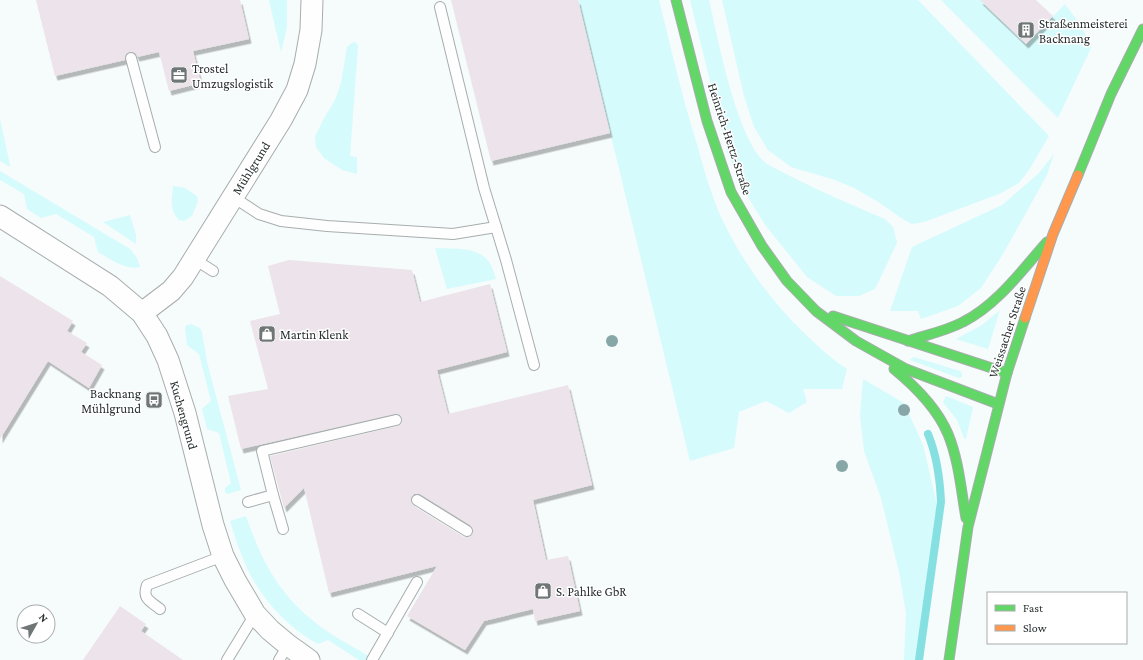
<svg xmlns="http://www.w3.org/2000/svg" width="1143" height="660" viewBox="0 0 1143 660" font-family="'Crimson Pro',serif">
<defs>
<filter id="shadow"><feDropShadow dx="2.5" dy="4.5" stdDeviation="0" flood-color="#0004"/></filter>
</defs>
<rect width="100%" height="100%" fill="#f6fbfb"/>
<g fill="#d6fbfc">
<polygon points="269,0 287,0 287,28 281,52"/>
<path d="M578 0H659C671 48 682 97 697 144 704 170 711 195 722 219 742 261 770 300 803 332 817 345 831 359 847 369L842 389H803L807 402 789 413 766 401 739 412 734 448 690 461Z"/>
<path d="M690 0H709C718 38 737 142 767 164 775 169 785 173 794 178 824 193 854 206 885 219L893 227 897 243 875 289 859 296H836L807 277 766 226 757 212 745 192 728 154Z"/>
<polygon points="722,0 918,0 1049,136 1029,170 1019,183 999,194 924,222 912,224 901,218 880,203 854,188 835,180 791,167 768,150 754,127 744,96"/>
<polygon points="941,0 987,0 984,4 1026,44 1065,4 1082,27 1091,48 1058,118"/>
<polygon points="353,42 356,43 358,46 350,156 357,157 357,174 342,170 324,158 316,147 315,137 323,120 335,100 341,83 347,47"/>
<polygon points="0,119 10,165 10,167 0,161"/>
<polygon points="1054,154 1047,175 1003,254 981,288 958,306 921,319 918,311 890,311 912,247 1002,205 1039,173"/>
<path d="M0 171 130 249 137 258 140 267C127 271 110 259 98 252L94 237 56 214 41 218 27 209 24 194 0 180Z"/>
<path d="M173 186 185 188 197 196 198 201 192 216 184 221 179 220C169 209 172 200 173 186Z"/>
<polygon points="130,215 136,235 136,244 103,222"/>
<path d="M435 248C452 249 478 246 489 262 493 267 494 273 496 279L447 289Z"/>
<polygon points="1000,310 988,349 956,339 982,325"/>
<polygon points="191,324 200,328 202,332 207,362 241,490 227,494 225,492 225,488 231,483 219,433 207,429 202,409 211,401 199,354 187,345 185,327 187,325"/>
<polygon points="914,357 960,371 962,374 962,377 959,378 910,360"/>
<polygon points="863,379 904,403 923,445 938,509 943,510 929,607 923,660 904,660 906,613 899,572 881,498 864,451 860,415"/>
<polygon points="946,396 973,407 966,439 964,438 957,420 943,402"/>
<path d="M246 516C260 557 277 591 311 619 328 634 349 644 368 656L369 660H359L328 640 318 644C288 628 261 598 247 568 240 553 235 537 230 521Z"/>
</g>
<g fill="none" stroke-linecap="round" stroke-linejoin="round">
<path stroke="#86e0e2" stroke-width="8" d="M919 660 941 502C940 478 937 456 928 434"/>
</g>
<g fill="#ede3ea" fill-rule="evenodd" filter="url(#shadow)">
<polygon points="36,0 240,0 249,39 193,51 201,83 169,91 159,52 137,57 135,53 130,52 126,54 125,60 55,76"/>
<polygon points="451,0 578,0 610,133 491,161"/>
<polygon points="980,0 1036,0 1053,16 1026,44"/>
<path d="M289 260 412 270 420 302 490 284 507 352 437 370 448 414 568 385 592 485 533 500 546 560 568 556 580 611 535 621 533 609 484 621 465 650 407 616 437 566 329 593 304 488 284 508 270 456 397 426 401 424 402 419 400 415 395 414 241 449 228 396 268 389 250 321 280 314 268 266ZM414 494H420L470 525 473 531 472 535 467 537H464L414 506 411 499Z"/>
<polygon points="0,276 73,321 67,331 87,343 81,352 102,365 89,388 48,361 0,439"/>
<polygon points="120,606 146,624 141,631 183,660 83,660"/>
</g>
<g fill="none" stroke-linecap="round" stroke-linejoin="round">
<defs>
<g id="lane">
<polyline points="440,7 484,188 506,260 534,365"/>
<polyline points="131,58 155,147"/>
<polyline points="233,197 259,214 281,221 327,226 453,234 496,227"/>
<polyline points="194,259 213,271"/>
<polyline points="273,495 283,529"/>
<polyline points="417,500 467,531"/>
<polyline points="248,502 273,495 262,451 396,420"/>
<path d="M160 609C150 601 142 599 147 585L223 556"/>
<polyline points="358,614 388,633"/>
<polyline points="227,660 255,614"/>
<polyline points="279,660 288,645"/>
<polyline points="372,660 417,582"/>
</g>
<g id="street">
<polyline points="0,216 110,286 142,313 157,336 168,360 185,413 213,525 223,556 235,580 255,614 270,630 288,645 309,660"/>
<polyline points="142,313 171,291 183,277 281,120 297,90 305,64 311,30 312,0"/>
</g>
<g id="fast">
<polyline points="676,0 707,121 731,192 762,246 787,281 816,311 856,341 906,369 998,404"/>
<polyline points="1078,175 1111,94 1143,29"/>
<polyline points="833,316 1007,373"/>
<path d="M908 341C926 335 946 331 963 322 997 305 1022 270 1047 242"/>
<path d="M894 369C916 387 937 408 948 434 959 461 961 490 966 518"/>
<polyline points="949,660 968,527 1007,373 1025,318"/>
</g>
<polyline id="slow" points="1025,318 1053,234 1078,175"/>
</defs>
<use href="#lane" stroke="#a8adad" stroke-width="12"/>
<use href="#street" stroke="#a8adad" stroke-width="23"/>
<use href="#fast" stroke="#a8adad" stroke-width="11"/>
<use href="#slow" stroke="#a8adad" stroke-width="11"/>
<use href="#lane" stroke="#fefefe" stroke-width="10"/>
<use href="#street" stroke="#fefefe" stroke-width="21"/>
<use href="#fast" stroke="#63d668" stroke-width="9"/>
<use href="#slow" stroke="#ff974d" stroke-width="9"/>
</g>
<g fill="#87a6a7">
<circle cx="612" cy="341" r="6"/>
<circle cx="904" cy="410" r="6"/>
<circle cx="842" cy="466" r="6"/>
</g>
<defs>
<symbol id="building-square" viewBox="-11 -11 22 22"><rect x="-9" y="-9" width="18" height="18" rx="4" fill="#707676" stroke="#fff"/><path d="M-4-6H4V6H1V3H-1V6H-4ZM-2.5-4.3h1.7v1.8h-1.7ZM.8-4.3h1.7v1.8H.8ZM-2.5-1h1.7V.8h-1.7ZM.8-1h1.7V.8H.8Z" fill="#fff"/></symbol>
<symbol id="office-square" viewBox="-11 -11 22 22"><rect x="-9" y="-9" width="18" height="18" rx="4" fill="#707676" stroke="#fff"/><path d="M-6-3h4V-5.5h4V-3h4V5H-6ZM-1-4.5V-3h2v-1.5ZM-6 0V1H6V0Z" fill="#fff"/></symbol>
<symbol id="shop-square" viewBox="-11 -11 22 22"><rect x="-9" y="-9" width="18" height="18" rx="4" fill="#707676" stroke="#fff"/><path d="M-5-2.5h2.3a2.7 3.5 0 0 1 5.4 0H5L5.5 6h-11ZM-1.5-2.5h3a1.5 2.3 0 0 0-3 0Z" fill="#fff"/></symbol>
<symbol id="bus-square" viewBox="-11 -11 22 22"><rect x="-9" y="-9" width="18" height="18" rx="4" fill="#707676" stroke="#fff"/><path d="M-5-6H5V4H4V6H2V4H-2V6H-4V4H-5ZM-3.5-4V0h7V-4ZM-3.5 1.2v1.5H-2V1.2ZM2 1.2v1.5H3.5V1.2Z" fill="#fff"/></symbol>
</defs>
<g fill-rule="evenodd">
<use href="#building-square" x="1016" y="20" width="20" height="20"/>
<use href="#office-square" x="169" y="65" width="20" height="20"/>
<use href="#shop-square" x="257" y="324" width="20" height="20"/>
<use href="#bus-square" x="144" y="390" width="20" height="20"/>
<use href="#shop-square" x="533" y="581" width="20" height="20"/>
</g>
<g text-anchor="middle" dominant-baseline="central" stroke-width="3" stroke-linejoin="round" paint-order="stroke">
<g font-size="13" fill="#282f2f" stroke="#fff" text-anchor="start">
<text x="1039" y="23">Straßenmeisterei<tspan x="1039" dy="15">Backnang</tspan></text>
<text x="192" y="68">Trostel<tspan x="192" dy="15">Umzugslogistik</tspan></text>
<text x="280" y="334">Martin Klenk</text>
<text x="141" y="393" text-anchor="end">Backnang<tspan x="141" dy="15">Mühlgrund</tspan></text>
<text x="556" y="591">S. Pahlke GbR</text>
</g>
<g font-size="13" fill="#282f2f" stroke="#fff">
<text transform="translate(730 139) rotate(72)">Heinrich-Hertz-Straße</text>
<text transform="translate(251 168) rotate(-58)">Mühlgrund</text>
<text transform="translate(1007 332) rotate(-72)">Weissacher Straße</text>
<text transform="translate(184 415) rotate(74)">Kuchengrund</text>
</g>
</g>
<rect x="987" y="592" width="140" height="52" fill="#ffffff" stroke="#a9acac"/>
<rect x="995" y="605" width="20" height="6" fill="#63d668" stroke="#a9acac"/>
<text x="1023" y="612" font-size="12" fill="#282f2f">Fast</text>
<rect x="995" y="625" width="20" height="6" fill="#ff974d" stroke="#a9acac"/>
<text x="1023" y="632" font-size="12" fill="#282f2f">Slow</text>
<g transform="translate(36 624) rotate(51)"><circle r="19" fill="#ffffff" stroke="#a9acac"/>
<path d="M0-3L7 15L0 10L-7 15Z" fill="#707676"/>
<text y="-6" font-size="11" font-weight="bold" text-anchor="middle" fill="#282f2f">N</text>
</g>
</svg>
